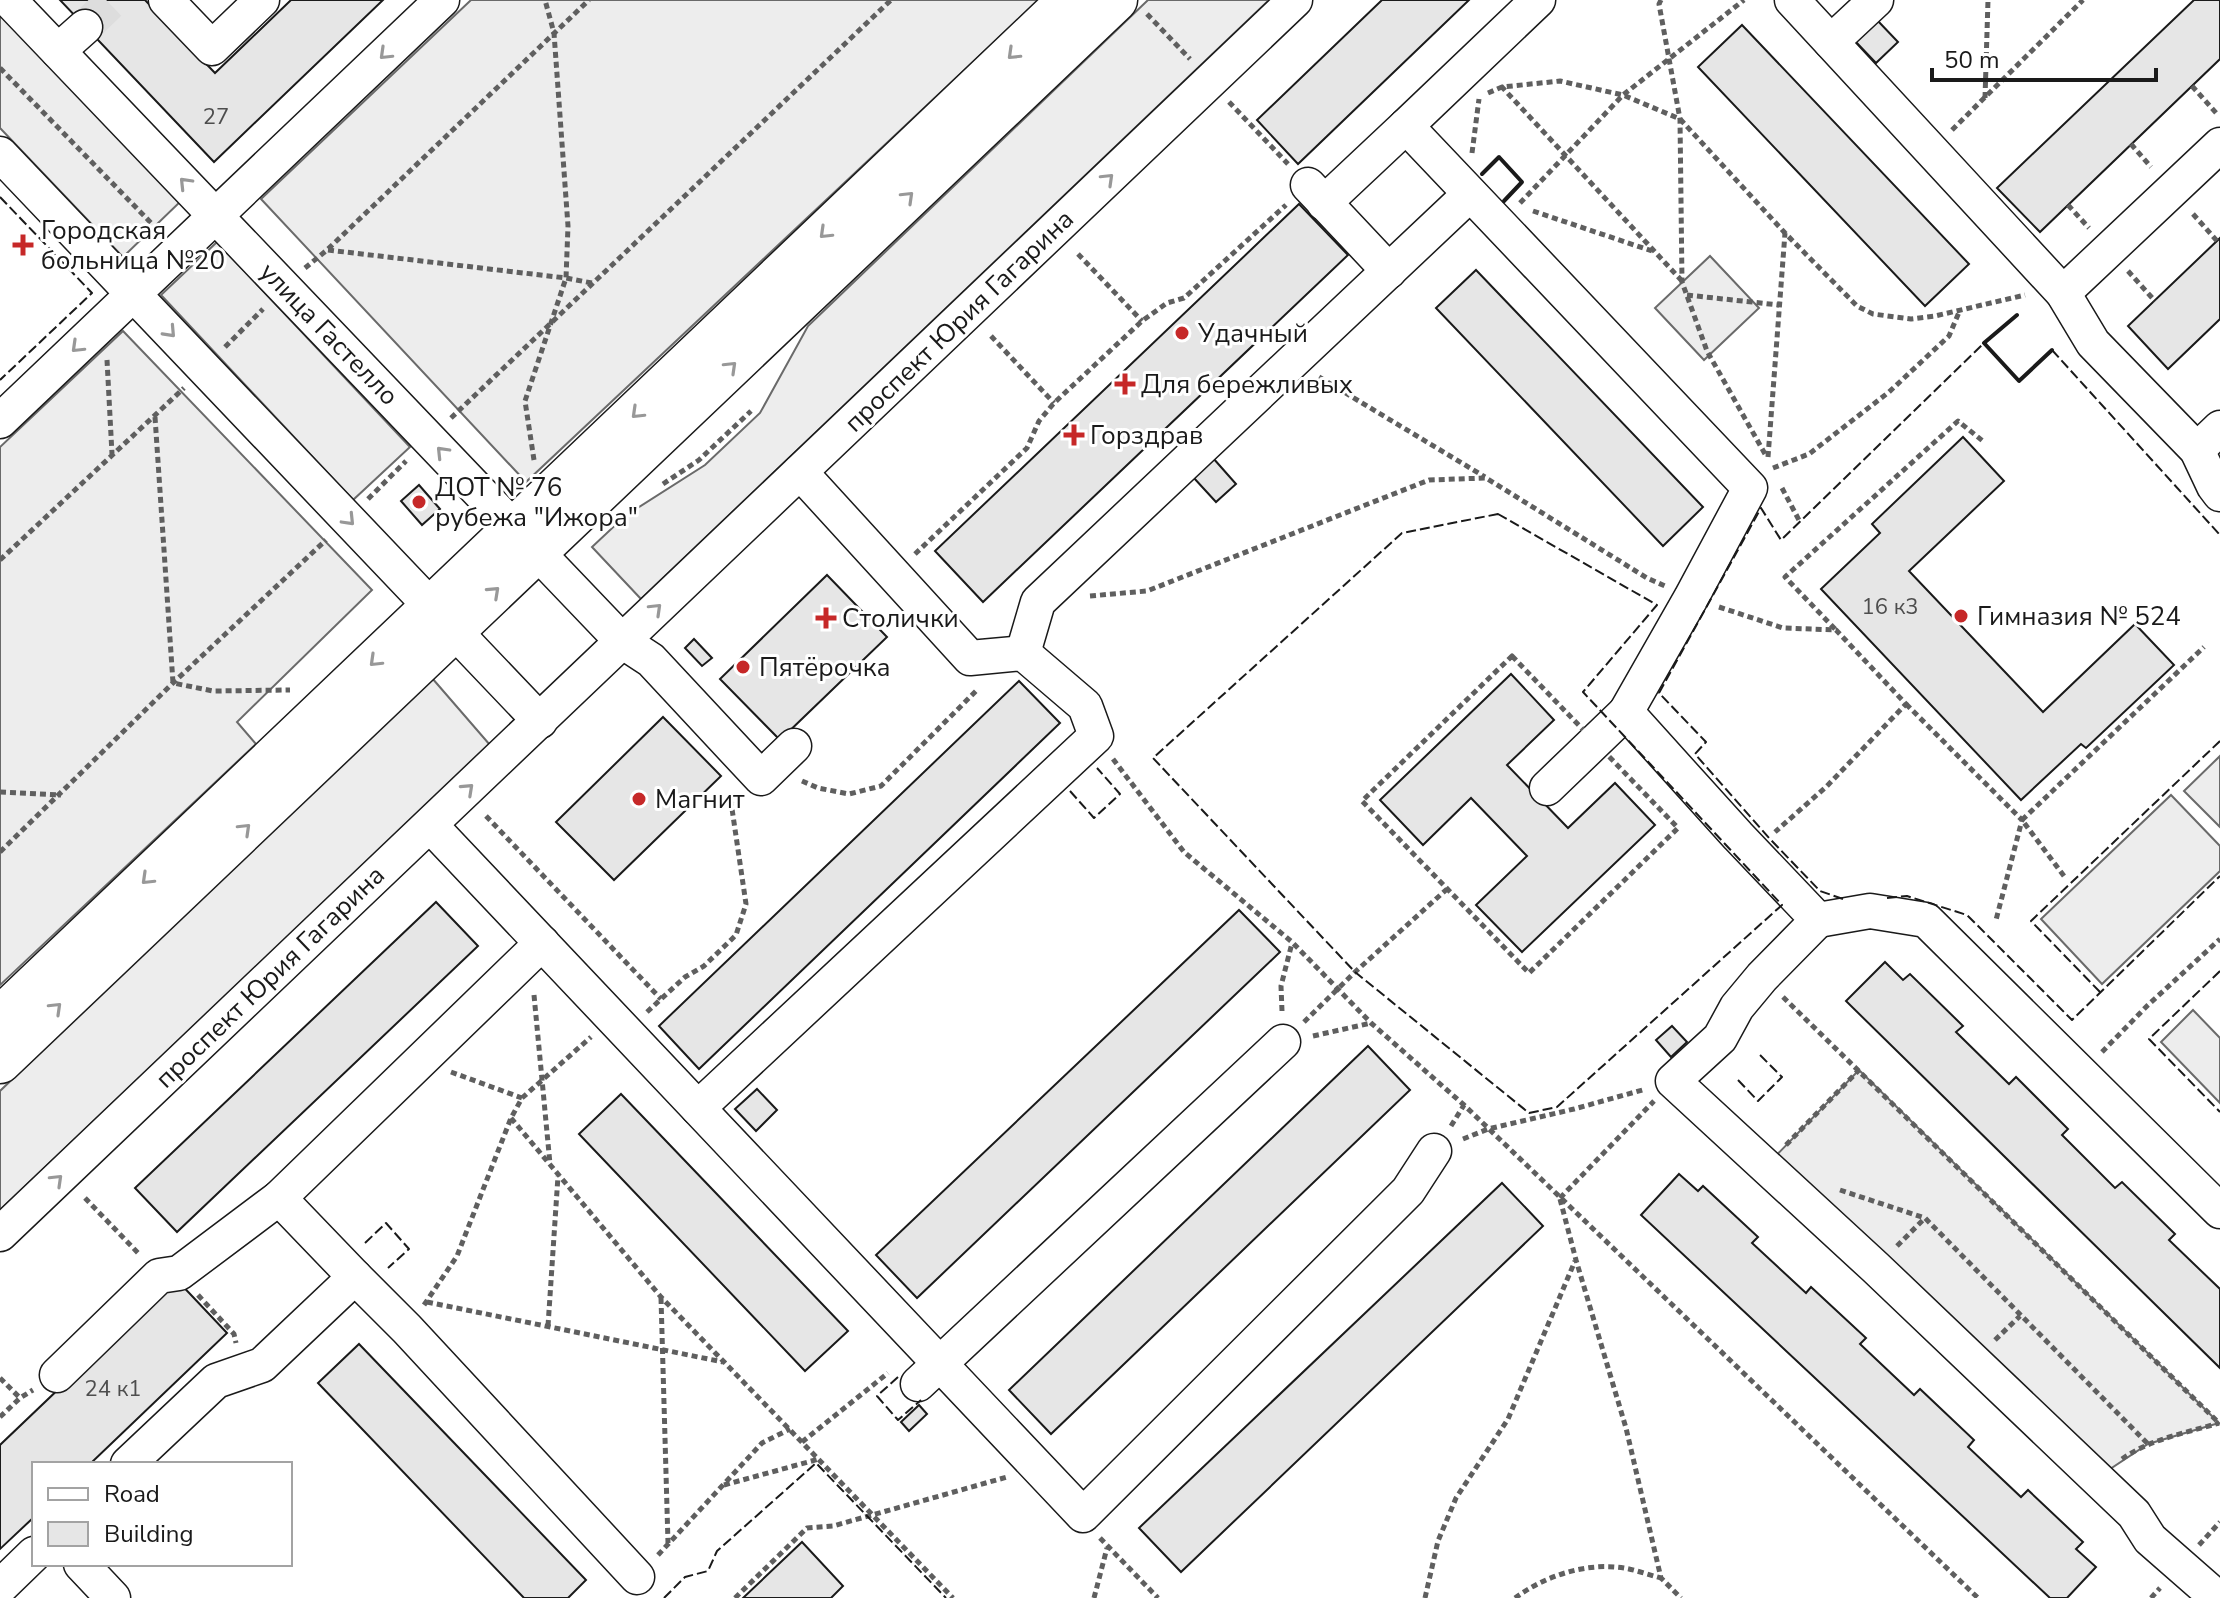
<svg xmlns="http://www.w3.org/2000/svg" width="2220" height="1598" viewBox="0 0 2220 1598" font-family="'Nunito Sans',sans-serif">
<rect width="100%" height="100%" fill="#fff"/>
<g fill="#ededed" stroke="#6a6a6a" stroke-width="2">
<polygon points="471,0 1039,0 526,482 261,199"/>
<polygon points="1148,0 1269,0 641,599 592,547 625,516 705,465 760,413 808,326"/>
<polygon points="0,10 183,199 123,257 0,128"/>
<polygon points="217,242 410,447 353,500 161,295"/>
<polygon points="1710,256 1759,308 1704,360 1655,308"/>
<polygon points="123,331 372,590 237,722 256,744 0,985 0,447"/>
<polygon points="432,678 490,745 0,1210 0,1091"/>
<polygon points="2220,756 2220,827 2184,791"/>
<polygon points="2171,795 2220,846 2220,871 2102,984 2041,919"/>
<polygon points="2193,1010 2220,1038 2220,1103 2161,1042"/>
<polygon points="1859,1070 2219,1423 2148,1444 2095,1479 1766,1166"/>
</g>
<g fill="#e6e6e6" stroke="#1a1a1a" stroke-width="2">
<polygon points="60,0 145,0 215,73 291,0 383,0 214,162"/>
<polygon points="1382,0 1469,0 1298,164 1257,120"/>
<polygon points="2194,0 2220,0 2220,59 2040,232 1997,188"/>
<polygon points="1877,20 1898,42 1876,63 1855,41"/>
<polygon points="1742,25 1969,264 1925,306 1698,67"/>
<polygon points="1299,204 1348,255 983,602 935,551"/>
<polygon points="2220,238 2220,319 2168,369 2128,326"/>
<polygon points="1476,270 1703,507 1663,546 1436,308"/>
<polygon points="1963,437 2004,481 1909,571 2043,712 2135,624 2174,665 2086,748 2081,744 2021,800 1821,589 1880,533 1872,524"/>
<polygon points="1213,458 1236,484 1216,502 1193,477"/>
<polygon points="419,485 440,509 422,525 401,501"/>
<polygon points="827,575 887,637 780,740 720,679"/>
<polygon points="694,639 712,658 702,666 685,648"/>
<polygon points="1511,674 1554,720 1507,765 1568,828 1615,783 1655,825 1522,952 1476,905 1527,856 1471,798 1423,845 1380,800"/>
<polygon points="1019,681 1060,723 699,1069 659,1026"/>
<polygon points="663,717 721,776 614,880 556,822"/>
<polygon points="436,902 478,946 177,1232 135,1188"/>
<polygon points="1239,910 1280,952 917,1298 876,1255"/>
<polygon points="1885,962 1903,980 1910,974 1963,1026 1956,1032 2009,1084 2016,1077 2068,1129 2062,1135 2115,1188 2122,1182 2175,1234 2169,1240 2220,1289 2220,1368 1846,1001"/>
<polygon points="1672,1026 1687,1042 1671,1057 1656,1040"/>
<polygon points="1368,1046 1410,1090 1051,1434 1009,1390"/>
<polygon points="757,1089 777,1110 756,1131 735,1109"/>
<polygon points="621,1094 848,1331 805,1371 579,1134"/>
<polygon points="1679,1174 1698,1191 1703,1186 1758,1237 1752,1243 1806,1293 1811,1287 1866,1338 1860,1344 1914,1395 1920,1389 1974,1440 1968,1447 2021,1497 2028,1490 2083,1542 2076,1549 2096,1567 2067,1598 2050,1598 1641,1215"/>
<polygon points="1502,1183 1543,1226 1181,1572 1139,1528"/>
<polygon points="175,1278 227,1333 90,1464 34,1464 34,1517 0,1549 0,1445"/>
<polygon points="359,1344 586,1580 568,1598 524,1598 318,1383"/>
<polygon points="919,1405 927,1414 909,1431 901,1422"/>
<polygon points="802,1542 843,1586 831,1598 743,1598"/>
</g>
<g fill="none" stroke-linecap="round" stroke-linejoin="round">
<polyline stroke="#ddd" stroke-width="34" stroke-dasharray="34 17" stroke-linecap="butt" points="85,27 113,0"/>
<defs>
<g id="minor">
<polyline points="9,0 622,641 651,660 761,778 794,746"/>
<polyline points="166,0 212,48 262,0"/>
<polyline points="1538,0 1406,126 1750,488 1691,598 1626,712 1738,836 1818,920 1762,977 1737,1007 1720,1038 1673,1081 1875,1267 2134,1514 2150,1539 2214,1595"/>
<polyline points="1792,0 2063,293 2093,343 2197,450 2214,486 2220,494"/>
<polyline points="1831,42 1876,0"/>
<polyline points="58,51 85,27"/>
<polyline points="0,154 540,721"/>
<polyline points="1308,185 1389,271"/>
<polyline points="1324,203 1406,126"/>
<polyline points="2063,293 2220,145"/>
<polyline points="0,421 442,0"/>
<polyline points="2197,450 2220,428"/>
<polyline points="1023,653 1038,602 1470,194"/>
<polyline points="1547,788 1626,712"/>
<polyline points="430,825 1083,1515 1408,1191 1434,1151"/>
<polyline points="1818,920 1870,911 1926,920 2220,1211"/>
<polyline points="698,1108 1096,736 1085,706 1023,653 970,658 800,472"/>
<polyline points="0,1234 1295,0"/>
<polyline points="355,1277 279,1198 542,943"/>
<polyline points="57,1375 159,1276 179,1273 279,1198"/>
<polyline points="918,1384 1283,1042"/>
<polyline points="128,1464 216,1381 262,1365 355,1277 407,1329 637,1577"/>
<polyline points="81,1564 113,1598"/>
<polyline points="0,1587 34,1554"/>
</g>
<g id="major">
<polyline points="0,1018 1069,0"/>
<polyline points="0,1062 1116,0"/>
</g>
</defs>
<use href="#minor" stroke="#1a1a1a" stroke-width="37"/>
<use href="#major" stroke="#1a1a1a" stroke-width="45"/>
<g stroke="#5f5f5f" stroke-width="5" stroke-dasharray="6 4" stroke-linecap="butt">
<polyline points="1661,0 1659,4 1680,119 1682,282 1707,351 1765,454"/>
<polyline points="1147,14 1190,59"/>
<polyline points="0,68 156,228"/>
<polyline points="1501,86 1682,281"/>
<polyline points="2192,86 2218,115"/>
<polyline points="1488,93 1502,87 1560,81 1623,95 1680,119 1785,233 1857,306 1873,314 1911,319 1935,316 2025,295"/>
<polyline points="1985,98 1988,0"/>
<polyline points="1229,102 1288,164"/>
<polyline points="1952,130 2083,0"/>
<polyline points="2131,144 2151,167"/>
<polyline points="1472,153 1479,99"/>
<polyline points="1520,203 1623,95 1744,0"/>
<polyline points="2068,205 2089,228"/>
<polyline points="1533,211 1652,251"/>
<polyline points="2193,214 2217,241"/>
<polyline points="328,250 566,278 592,283"/>
<polyline points="1078,254 1142,321"/>
<polyline points="305,268 327,250 589,0"/>
<polyline points="2128,271 2155,301"/>
<polyline points="1687,295 1779,305"/>
<polyline points="991,336 1054,403"/>
<polyline points="225,347 263,309"/>
<polyline points="107,360 112,454"/>
<polyline points="1319,377 1485,477"/>
<polyline points="155,417 173,683 213,691 290,690"/>
<polyline points="451,418 891,0"/>
<polyline points="1768,457 1785,233"/>
<polyline points="534,460 525,401 566,278 568,226 554,33 545,0"/>
<polyline points="1773,468 1809,454 1889,392 1949,336 1960,310"/>
<polyline points="663,484 699,460 751,411"/>
<polyline points="1782,488 1800,522"/>
<polyline points="368,499 406,461"/>
<polyline points="915,554 1027,448 1039,421 1054,403 1142,321 1167,303 1184,298 1286,205"/>
<polyline points="0,560 184,388"/>
<polyline points="1090,596 1147,591 1429,480 1486,478 1647,578 1665,586"/>
<polyline points="1719,607 1783,628 1836,630 1906,704 1826,787 1775,832"/>
<polyline points="1835,629 1785,577 1958,421 1984,442"/>
<polygon points="1512,656 1678,828 1529,973 1362,801"/>
<polyline points="1906,704 2022,820 1996,920"/>
<polyline points="1113,759 1184,852 1292,942 1371,1023 1464,1105 1978,1598"/>
<polyline points="802,781 818,788 849,794 881,786 977,690"/>
<polyline points="0,792 61,795"/>
<polyline points="486,816 661,999"/>
<polyline points="0,852 173,683 326,540"/>
<polyline points="2064,876 2022,820 2204,647"/>
<polyline points="534,995 550,1164"/>
<polyline points="1783,997 2220,1424"/>
<polyline points="1282,1011 1281,986 1292,943"/>
<polyline points="647,1012 685,977 704,966 736,935 746,904 731,802 737,797"/>
<polyline points="1304,1022 1355,972 1447,889"/>
<polyline points="1313,1036 1371,1023"/>
<polyline points="2102,1052 2148,1005 2220,939"/>
<polyline points="451,1072 522,1098"/>
<polyline points="511,1118 661,1297 953,1598"/>
<polyline points="1451,1126 1464,1105"/>
<polyline points="1463,1139 1488,1129 1574,1109 1646,1089"/>
<polyline points="1786,1145 1859,1070"/>
<polyline points="1840,1190 1925,1218 2148,1444"/>
<polyline points="85,1198 140,1255"/>
<polyline points="1560,1198 1654,1101"/>
<polyline points="1560,1199 1576,1260 1626,1428 1661,1578 1681,1598"/>
<polyline points="1897,1246 1925,1218"/>
<polyline points="198,1295 234,1334 236,1343"/>
<polyline points="661,1298 668,1543"/>
<polyline points="427,1302 723,1362"/>
<polyline points="424,1305 457,1256 511,1118 522,1098 591,1037"/>
<polyline points="548,1326 558,1176"/>
<polyline points="1995,1340 2020,1316"/>
<polyline points="0,1378 20,1398"/>
<polyline points="0,1417 20,1398 33,1390"/>
<polyline points="802,1442 888,1373"/>
<path d="M2122 1459C2150 1439 2186 1433 2219 1423"/>
<polyline points="724,1485 819,1459"/>
<polyline points="1100,1538 1158,1598"/>
<polyline points="2199,1545 2220,1522"/>
<polyline points="658,1555 762,1443 790,1429"/>
<polyline points="735,1598 807,1528 833,1526 1007,1477"/>
<polyline points="1094,1598 1107,1548"/>
<polyline points="1425,1598 1438,1541 1456,1498 1508,1419 1575,1261"/>
<path d="M1515 1598C1545 1576 1586 1562 1624 1568 1636 1570 1649 1575 1661 1578"/>
<polyline points="2151,1598 2160,1588"/>
</g>
<use href="#minor" stroke="#fff" stroke-width="34"/>
<use href="#major" stroke="#fff" stroke-width="42"/>
<g stroke="#1a1a1a" stroke-width="2" stroke-dasharray="10 4" stroke-linecap="butt">
<polyline points="0,197 92,293 0,380"/>
<polyline points="2052,350 2220,535"/>
<polygon points="1498,514 1657,605 1583,692 1782,905 1557,1107 1529,1113 1355,972 1153,758 1402,533"/>
<polyline points="1070,791 1094,818 1120,794 1097,768"/>
<polyline points="1887,898 1907,896 1967,915 2072,1020 2220,876"/>
<polyline points="1843,899 1820,891 1769,838 1695,754 1706,742 1659,693 1761,508 1781,540 1984,343"/>
<polyline points="2220,971 2149,1039 2220,1112"/>
<polyline points="2100,992 2031,921 2220,741"/>
<polyline points="1738,1080 1758,1101 1782,1077 1759,1054"/>
<polyline points="365,1243 386,1223 409,1249 388,1268"/>
<polyline points="898,1377 877,1396 898,1420 921,1400"/>
<polyline points="664,1598 685,1577 708,1571 717,1551 816,1463 946,1598"/>
</g>
<g stroke="#1a1a1a" stroke-width="4">
<polyline points="1482,174 1499,157 1522,182 1504,201"/>
<polyline points="2017,315 1984,343 2019,381 2052,350"/>
</g>
</g>
<defs><path id="oneway-chevron" d="M-2-3.5L2.5 0L-2 3.5" fill="none" stroke-width="1.6" stroke-linecap="round" stroke-linejoin="round" transform="scale(2)"/></defs>
<g stroke="#989898">
<use href="#oneway-chevron" transform="translate(385 54) rotate(136)"/>
<use href="#oneway-chevron" transform="translate(1013 54) rotate(136)"/>
<use href="#oneway-chevron" transform="translate(1108 179) rotate(-44)"/>
<use href="#oneway-chevron" transform="translate(185 183) rotate(-134)"/>
<use href="#oneway-chevron" transform="translate(908 197) rotate(-44)"/>
<use href="#oneway-chevron" transform="translate(825 233) rotate(136)"/>
<use href="#oneway-chevron" transform="translate(170 332) rotate(47)"/>
<use href="#oneway-chevron" transform="translate(77 347) rotate(136)"/>
<use href="#oneway-chevron" transform="translate(731 367) rotate(-44)"/>
<use href="#oneway-chevron" transform="translate(637 413) rotate(136)"/>
<use href="#oneway-chevron" transform="translate(442 452) rotate(-134)"/>
<use href="#oneway-chevron" transform="translate(349 520) rotate(46)"/>
<use href="#oneway-chevron" transform="translate(494 592) rotate(-43)"/>
<use href="#oneway-chevron" transform="translate(656 609) rotate(-44)"/>
<use href="#oneway-chevron" transform="translate(375 661) rotate(136)"/>
<use href="#oneway-chevron" transform="translate(468 789) rotate(-43)"/>
<use href="#oneway-chevron" transform="translate(245 829) rotate(-44)"/>
<use href="#oneway-chevron" transform="translate(147 879) rotate(136)"/>
<use href="#oneway-chevron" transform="translate(56 1008) rotate(-44)"/>
<use href="#oneway-chevron" transform="translate(57 1180) rotate(-44)"/>
</g>
<g fill="#c62828" stroke="#fff" stroke-width="3">
<path d="M19 233h8v8h8v8h-8v8h-8v-8h-8v-8h8z"/>
<circle cx="1182" cy="333" r="8"/>
<path d="M1121 372h8v8h8v8h-8v8h-8v-8h-8v-8h8z"/>
<path d="M1070 423h8v8h8v8h-8v8h-8v-8h-8v-8h8z"/>
<circle cx="419" cy="502" r="8"/>
<circle cx="1961" cy="616" r="8"/>
<path d="M822 606h8v8h8v8h-8v8h-8v-8h-8v-8h8z"/>
<circle cx="743" cy="667" r="8"/>
<circle cx="639" cy="799" r="8"/>
</g>
<g text-anchor="middle" dominant-baseline="central" stroke-width="6" stroke-linejoin="round" paint-order="stroke">
<g font-size="22" fill="#4d4d4d">
<text x="216" y="117">27</text>
<text x="1890" y="607">16 к3</text>
<text x="113" y="1389">24 к1</text>
</g>
<g font-size="26" fill="#1a1a1a" stroke="#fff" text-anchor="start">
<text x="41" y="230">Городская<tspan x="41" dy="30">больница №20</tspan></text>
<text x="1198" y="333">Удачный</text>
<text x="1141" y="384">Для бережливых</text>
<text x="1090" y="435">Горздрав</text>
<text x="435" y="487">ДОТ № 76<tspan x="435" dy="30">рубежа "Ижора"</tspan></text>
<text x="1977" y="616">Гимназия № 524</text>
<text x="842" y="618">Столички</text>
<text x="759" y="667">Пятёрочка</text>
<text x="655" y="799">Магнит</text>
</g>
<g font-size="26" fill="#1a1a1a" stroke="#fff">
<text transform="translate(959 321) rotate(-44)">проспект Юрия Гагарина</text>
<text transform="translate(329 334) rotate(46)">улица Гастелло</text>
<text transform="translate(270 977) rotate(-44)">проспект Юрия Гагарина</text>
</g>
</g>
<rect x="32" y="1462" width="260" height="104" fill="#ffffff" stroke="#a3a3a3" stroke-width="2"/>
<rect x="48" y="1488" width="40" height="12" fill="#ffffff" stroke="#a3a3a3" stroke-width="2"/>
<text x="104" y="1502" font-size="24" fill="#1a1a1a">Road</text>
<rect x="48" y="1522" width="40" height="24" fill="#e6e6e6" stroke="#a3a3a3" stroke-width="2"/>
<text x="104" y="1542" font-size="24" fill="#1a1a1a">Building</text>
<path d="M1932 68v12h224v-12" fill="none" stroke="#1a1a1a" stroke-width="4"/>
<text x="1944" y="68" font-size="24" fill="#1a1a1a" stroke="#ffffff" stroke-width="6" paint-order="stroke">50 m</text>
</svg>
